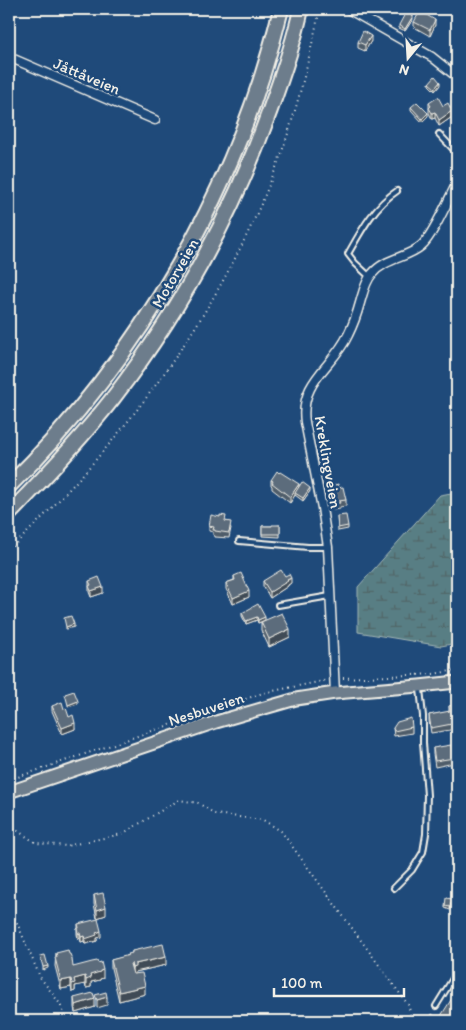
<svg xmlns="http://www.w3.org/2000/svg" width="466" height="1030" viewBox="0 0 466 1030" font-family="Itim,sans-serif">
<defs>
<pattern id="wetland-marsh" width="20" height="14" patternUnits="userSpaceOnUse" patternTransform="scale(1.25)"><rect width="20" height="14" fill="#587e84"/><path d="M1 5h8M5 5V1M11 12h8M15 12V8" fill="none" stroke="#516668"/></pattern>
</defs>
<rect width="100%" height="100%" fill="#1f4a7a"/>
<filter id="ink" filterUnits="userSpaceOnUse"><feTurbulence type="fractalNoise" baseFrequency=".02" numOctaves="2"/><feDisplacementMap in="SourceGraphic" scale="10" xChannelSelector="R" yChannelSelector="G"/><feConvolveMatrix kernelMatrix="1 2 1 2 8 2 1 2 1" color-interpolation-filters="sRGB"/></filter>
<g filter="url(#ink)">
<polygon fill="url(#wetland-marsh)" stroke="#a6b8b6" points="457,492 457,643 441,646 358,632 358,587 440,495"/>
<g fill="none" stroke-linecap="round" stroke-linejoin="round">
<defs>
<g id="lane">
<polyline points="439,134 457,153"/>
<path d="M370 277 355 263 348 254C361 231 374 206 397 191"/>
<polyline points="239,541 308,547 328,547"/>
<polyline points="278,605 330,596"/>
<polyline points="394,888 412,870 423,852 426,834 427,795 423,743 423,716 420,689"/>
<polyline points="436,1006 457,972"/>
</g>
<g id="street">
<polyline points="348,9 432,57 457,77"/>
<polyline points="9,57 155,120"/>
<path d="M335 693 328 547 322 508 305 422C299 381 334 366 348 335 353 325 357 314 360 303 363 293 365 282 372 274 385 258 407 258 421 246 433 236 449 198 457 183"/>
</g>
<polyline id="primary" points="9,792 216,722 296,699 335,693 419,686 457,682"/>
<g id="highway">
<path d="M9 486C141 356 237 189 281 9"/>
<path d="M9 514C45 477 81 439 113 398 180 311 233 214 270 110 282 77 294 43 301 9"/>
</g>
</defs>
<use href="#lane" stroke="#f4f1e8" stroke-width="8"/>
<use href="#street" stroke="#f4f1e8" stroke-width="11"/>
<use href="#primary" stroke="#f4f1e8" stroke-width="15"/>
<use href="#highway" stroke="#f4f1e8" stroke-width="18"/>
<g stroke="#f4f1e8" stroke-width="2" stroke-dasharray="1 4" stroke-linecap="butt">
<path d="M9 550C123 442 221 313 277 165 296 115 308 62 320 9"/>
<polyline points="343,678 433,674 457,670"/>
<polyline points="9,780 263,693 328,680"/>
<polyline points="9,825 36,843 66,846 122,834 179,800 198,803 215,814 263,820 281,831 409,1006 411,1019 410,1021"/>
<polyline points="9,904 40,977 60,1004 67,1021"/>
</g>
<use href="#lane" stroke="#1f4a7a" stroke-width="4"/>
<use href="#street" stroke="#1f4a7a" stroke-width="8"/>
<use href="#primary" stroke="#6d7d8c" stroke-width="11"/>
<use href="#highway" stroke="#6d7d8c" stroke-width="14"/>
</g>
<g fill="#4f5d6b" stroke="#f4f1e8">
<polygon points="413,19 405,31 399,28 399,25"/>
<polygon points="414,22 435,25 430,36 414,27"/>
<polygon points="371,41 365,51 358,48 358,42"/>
<polygon points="429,83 440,85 435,91 429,85"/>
<polygon points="429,103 443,106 452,117 439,126 435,118 432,119 429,113"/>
<polygon points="411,107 428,116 422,122 411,110"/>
<polygon points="271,480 299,487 310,491 303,501 295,495 290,503 272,489 272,486 271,485"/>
<polygon points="332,486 338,488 346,500 346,506 340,507 340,509 333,510 332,501 332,495 333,495"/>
<polygon points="337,516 348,526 348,529 338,531"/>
<polygon points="226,521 231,528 229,538 215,537 215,536 213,535 213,532 209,531 209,526"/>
<polygon points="280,525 280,537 262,536 262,526 272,526"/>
<polygon points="234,576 249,597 233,604 226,589 226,583 234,580"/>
<polygon points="285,576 291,583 288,585 288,586 270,598 263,586 263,581"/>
<polygon points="89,581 103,593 91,597 89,592"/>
<polygon points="242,613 265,620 258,623 257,620 246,624 242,616"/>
<polygon points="261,622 290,637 269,647 261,630"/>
<polygon points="457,705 457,729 431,733 429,721 429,715 449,712 449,706"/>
<polygon points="52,706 69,717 75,729 62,734 52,711"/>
<polygon points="412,727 412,733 394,736 393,728"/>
<polygon points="433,748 454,758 454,763 435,767 433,754"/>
<polygon points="94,895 106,915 97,918 94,904"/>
<polygon points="452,902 450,910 445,908 445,906"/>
<polygon points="78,924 101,937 97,938 97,941 85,944 84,941 81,942 80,938 78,939 77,934 77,929 78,928"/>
<polygon points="132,951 166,965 135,972 145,994 119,1001 111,968 111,960 128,956 132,953"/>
<polygon points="56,953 73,967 103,978 100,979 100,980 91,982 91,987 86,988 85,984 75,986 75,991 72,992 71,987 61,989 55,966"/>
<polygon points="74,998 95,1007 75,1013 74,1007"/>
</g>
<g fill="#404c57" stroke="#f4f1e8">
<polygon points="413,16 413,19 405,31 405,29"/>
<polygon points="435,20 435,25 430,36 430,30"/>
<polygon points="371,36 371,41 365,51 365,45"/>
<polygon points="440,82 440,85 435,91 435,88"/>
<polygon points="452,111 452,117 439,126 439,120"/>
<polygon points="435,112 435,118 432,119 432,113"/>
<polygon points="428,113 428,116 422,122 422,119"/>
<polygon points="299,484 299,490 295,493 295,495 290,503 290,497"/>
<polygon points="310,488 310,491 303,501 303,498"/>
<polygon points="291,578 291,583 288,585 288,586 270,598 270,592"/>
<polygon points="103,587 103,593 91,597 91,591"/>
<polygon points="249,591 249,597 233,604 233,598"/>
<polygon points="257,617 257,620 246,624 246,621"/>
<polygon points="265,617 265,620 258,623 258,620"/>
<polygon points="74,624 74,627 66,629 66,627"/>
<polygon points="290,629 290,637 269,647 269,639"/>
<polygon points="78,701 78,704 68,707 68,705"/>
<polygon points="75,723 75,729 62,734 62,728"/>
<polygon points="106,907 106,915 97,918 97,910"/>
<polygon points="101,931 101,937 97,938 97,941 85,944 85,939 96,933"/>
<polygon points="78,933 80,933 80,938 78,939"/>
<polygon points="84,936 84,941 81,942 81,937"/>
<polygon points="166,957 166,965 135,972 135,975 132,976 132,968 135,964"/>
<polygon points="48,966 48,968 43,970 43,967"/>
<polygon points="103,970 103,978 100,979 100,980 91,982 91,987 86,988 86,980 90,975"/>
<polygon points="85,976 85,984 75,986 75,991 72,992 72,984 74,979"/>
<polygon points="71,979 71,987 61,989 61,981"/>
<polygon points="145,986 145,994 119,1001 119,992"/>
<polygon points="107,997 107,1005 97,1008 97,1000"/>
<polygon points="95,999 95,1007 75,1013 75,1005"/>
</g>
<g fill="#5c6c7c" stroke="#f4f1e8">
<polygon points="420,11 435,20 430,30 414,22"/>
<polygon points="406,12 413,16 405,29 399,25"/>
<polygon points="363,31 371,36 365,45 358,42"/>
<polygon points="435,76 440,82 435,88 429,83"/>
<polygon points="438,97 443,106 448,103 452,111 439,120 435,112 432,113 429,108 431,106 429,103"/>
<polygon points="417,102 428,113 422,119 411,107"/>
<polygon points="277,471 279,473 280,472 299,484 290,497 272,483 273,481 271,480"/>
<polygon points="302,482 310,488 303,498 295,493"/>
<polygon points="338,484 338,488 343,487 346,500 339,501 340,503 333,504 332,495 334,495 332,486"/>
<polygon points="211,515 220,517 220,515 226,516 225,521 231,522 229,533 215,531 215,530 213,530 214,527 209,526"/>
<polygon points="346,515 348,526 338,528 337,516"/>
<polygon points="272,525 280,525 280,534 262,534 262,526 272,526"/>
<polygon points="281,570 285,576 289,574 291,578 287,580 288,581 270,592 263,581"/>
<polygon points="241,573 249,591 233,598 226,583 235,580 234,576"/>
<polygon points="99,577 103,587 91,591 89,586 91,585 89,581"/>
<polygon points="258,604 265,617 258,620 257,617 246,621 242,613"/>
<polygon points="282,613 290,629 269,639 261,622"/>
<polygon points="71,616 74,624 66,627 64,618"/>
<polygon points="74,691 78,701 68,705 65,694"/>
<polygon points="62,702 64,709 66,708 69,717 73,715 75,723 62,728 52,706"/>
<polygon points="457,705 457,723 431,728 429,715 450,711 449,706"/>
<polygon points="411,718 412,727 394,731 393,728 397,722"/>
<polygon points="451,745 454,758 435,761 433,748"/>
<polygon points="103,893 106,907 97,910 94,895"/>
<polygon points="446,898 452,899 450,907 445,906"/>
<polygon points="98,919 101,931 96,933 97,935 85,939 84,936 81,937 80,933 78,933 77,929 79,928 78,924"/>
<polygon points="163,944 166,957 135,964 135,967 132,968 131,963 130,964 133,974 142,973 145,986 119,992 111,960 129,955 128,954 132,953 132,951"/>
<polygon points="68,950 69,954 70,954 72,959 73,967 92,962 97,961 98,963 101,962 103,970 100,971 100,972 90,975 91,978 86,980 85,976 74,979 75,983 72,984 71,979 61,981 55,958 57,957 56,953"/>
<polygon points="45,955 48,966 43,967 40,956"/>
<polygon points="106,992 107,997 97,1000 95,995"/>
<polygon points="456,992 457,993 457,1013 454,1018 457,1020 457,1021 442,1021 439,1019"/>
<polygon points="93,993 95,999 75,1005 74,998"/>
<polygon points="432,1014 439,1019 438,1021 427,1021"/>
</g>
</g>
<g text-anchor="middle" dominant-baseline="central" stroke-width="5" stroke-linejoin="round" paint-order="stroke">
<g font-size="16" fill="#f4f1e8" stroke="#1f4a7a">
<text transform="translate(87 76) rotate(23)">Jåttåveien</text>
<text transform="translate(175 273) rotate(-60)">Motorveien</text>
<text transform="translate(328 462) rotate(80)">Kreklingveien</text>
<text transform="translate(206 709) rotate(-18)">Nesbuveien</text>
</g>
</g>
<rect width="466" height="1030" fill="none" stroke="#1f4a7a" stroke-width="30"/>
<rect x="15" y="15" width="436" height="1000" fill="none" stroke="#f4f1e8" stroke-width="2" filter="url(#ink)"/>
<g transform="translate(408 58) rotate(198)" stroke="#1f4a7a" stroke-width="4" paint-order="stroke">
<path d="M0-4L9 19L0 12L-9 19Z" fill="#f4f1e8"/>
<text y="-8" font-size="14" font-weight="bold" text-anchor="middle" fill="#f4f1e8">N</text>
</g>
<path d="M274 988v8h130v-8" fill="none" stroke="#f4f1e8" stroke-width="2.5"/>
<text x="281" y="988" font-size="15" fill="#f4f1e8" stroke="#1f4a7a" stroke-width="4" paint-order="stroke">100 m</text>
</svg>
